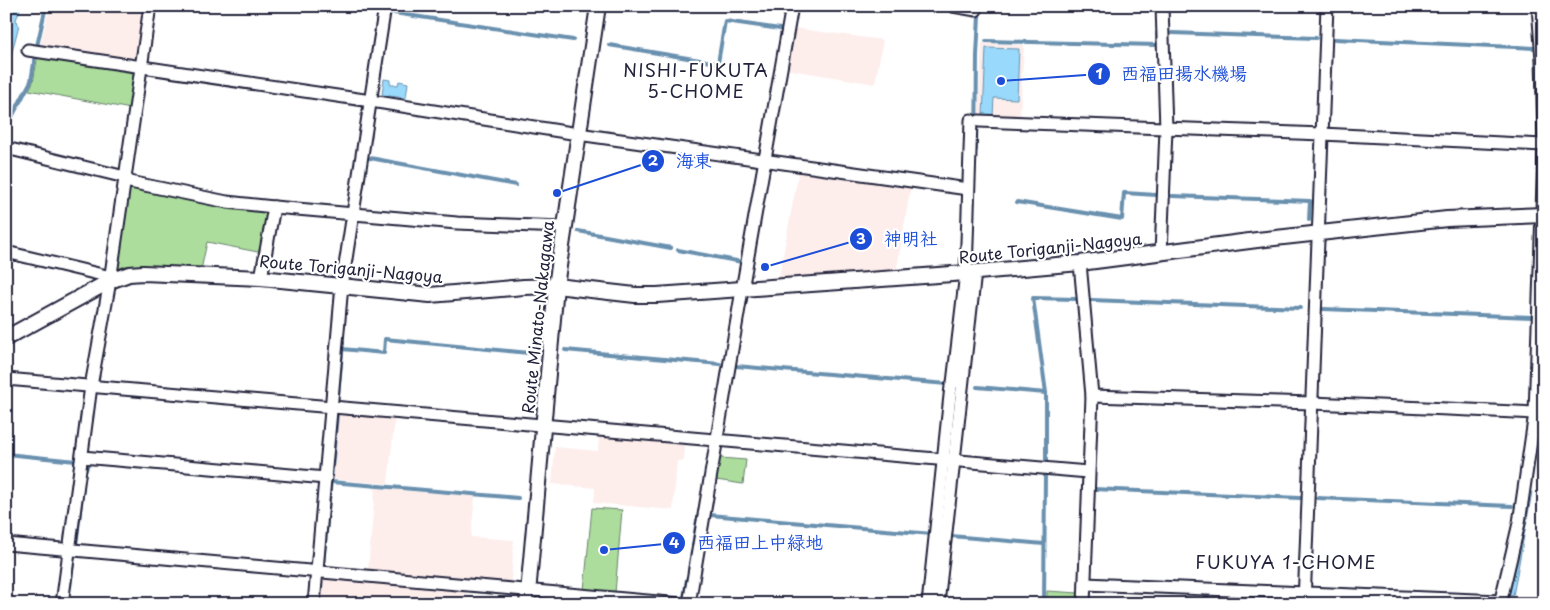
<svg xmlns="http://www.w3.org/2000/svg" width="1550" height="610" viewBox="0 0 1550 610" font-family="'Playpen Sans','Klee One',sans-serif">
<rect width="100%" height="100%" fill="#fff"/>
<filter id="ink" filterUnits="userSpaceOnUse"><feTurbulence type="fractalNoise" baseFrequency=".02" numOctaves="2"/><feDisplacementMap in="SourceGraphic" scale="10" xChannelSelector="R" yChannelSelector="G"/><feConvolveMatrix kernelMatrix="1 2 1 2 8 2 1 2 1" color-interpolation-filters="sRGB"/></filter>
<g filter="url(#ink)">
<g fill="#fdeeec">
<polygon points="50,6 144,6 136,57 130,60 40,46"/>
<polygon points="793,28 883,40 875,84 785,69"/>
<polygon points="982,43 1024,45 1020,118 978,117"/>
<polygon points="799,169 911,185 896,274 778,283"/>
<polygon points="339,411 395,416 388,484 333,479"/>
<polygon points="599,435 685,442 684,461 677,461 673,510 594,503 595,488 552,484 555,447 598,451"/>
<polygon points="375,488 475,496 471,537 514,540 511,583 368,571"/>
<polygon points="323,576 467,589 466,604 320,604"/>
</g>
<g fill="#acdd9d" stroke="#67806c">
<polygon points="38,55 133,70 135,72 131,109 29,90 33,82"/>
<polygon points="130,185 270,212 263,253 207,242 201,270 117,274"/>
<polygon points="720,458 746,460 743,484 716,480"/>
<polygon points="592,508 622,510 615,593 584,590"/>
<polygon points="1047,591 1079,593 1079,604 1047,604"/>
</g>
<g fill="#99d9fb" stroke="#6990ae">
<polygon points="6,6 21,6 16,20 19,25 6,75"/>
<polygon points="986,48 1019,49 1017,99 994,98 993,116 983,116"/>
<polygon points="384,79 390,80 390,84 398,85 399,81 408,83 406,98 382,95"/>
<polygon points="1529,492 1532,492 1513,596 1509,595 1525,525"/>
</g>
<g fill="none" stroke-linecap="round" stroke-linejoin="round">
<g stroke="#6990ae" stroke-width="4">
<polyline points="353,6 378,10"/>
<polyline points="394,13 573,40"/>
<polyline points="1172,33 1316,38"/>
<polyline points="1335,39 1535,48"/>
<polyline points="986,41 1157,45 1157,33"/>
<polyline points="609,45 718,63 725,21 780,29"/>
<polyline points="37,46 46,6"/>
<polyline points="6,128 31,81 35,57"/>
<polyline points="976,150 977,56 979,15 982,6"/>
<polyline points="370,158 516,185"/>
<polyline points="1172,196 1310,201 1309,220"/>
<polyline points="1017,202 1122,219 1124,193 1157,195"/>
<polyline points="578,231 671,248"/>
<polyline points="678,250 742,262 742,259"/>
<polyline points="1091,300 1300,308"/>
<polyline points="1323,309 1533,317"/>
<polyline points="342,349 384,353 385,339 529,353"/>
<polyline points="565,350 720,364"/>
<polyline points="736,366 947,384"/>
<polyline points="977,387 1046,393"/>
<polyline points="338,396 343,342"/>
<polyline points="6,454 76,461"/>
<polyline points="1046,462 1046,393 1033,298 1076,299"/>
<polyline points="86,470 88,462"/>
<polyline points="331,482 518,498"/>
<polyline points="1093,489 1300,498"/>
<polyline points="1317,498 1512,506"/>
<polyline points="710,515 932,534"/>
<polyline points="951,536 1044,544"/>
<polyline points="76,545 83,488"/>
<polyline points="693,545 697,520"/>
<polyline points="323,565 337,414"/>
<polyline points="689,570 692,552"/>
<polyline points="70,587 74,556"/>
<polyline points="684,598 687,579"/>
<polyline points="1044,604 1045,474"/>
</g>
<defs>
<g id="minor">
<polyline points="953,6 976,10"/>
<polyline points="1538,6 1542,60 1544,137"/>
<polyline points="28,50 371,101 578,134 968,189"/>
<polyline points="979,121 1322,134 1544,145"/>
<polyline points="6,148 125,177 130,182 227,202 274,207 457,223 564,227"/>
<polyline points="6,252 111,277"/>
<polyline points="1161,254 1166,129 1162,6"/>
<polyline points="1080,263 1092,396 1084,604"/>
<polyline points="261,278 274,207"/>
<polyline points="6,379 1088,472"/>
<polyline points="1092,396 1312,403 1535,413"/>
<polyline points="82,457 326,478"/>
<polyline points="6,544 681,604"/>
<polyline points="1085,584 1501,601"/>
<polyline points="62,604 91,386 110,281 150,6"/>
<polyline points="314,604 342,285 385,6"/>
<polyline points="689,604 742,290 792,6"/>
<polyline points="928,604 951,386 953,383 966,273 971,120"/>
<polyline points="938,604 975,272"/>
<polyline points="1304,604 1327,6"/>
<polyline points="1500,604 1519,523 1535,413 1544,153"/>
</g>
<g id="major">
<polyline points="6,338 110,281 129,274 143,273 261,278 430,295 524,287 556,286 635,295 657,295 966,273 1080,263 1257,240 1447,219 1544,215"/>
<polyline points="527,604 556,286 598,6"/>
</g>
</defs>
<use href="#minor" stroke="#22223b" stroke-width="15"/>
<use href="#major" stroke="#22223b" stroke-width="18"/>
<use href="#minor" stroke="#fff" stroke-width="11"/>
<use href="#major" stroke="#fff" stroke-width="14"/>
</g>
</g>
<g text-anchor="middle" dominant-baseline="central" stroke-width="4.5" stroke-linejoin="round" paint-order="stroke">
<g font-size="16" fill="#22223b" stroke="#fff">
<text transform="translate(1050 247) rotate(-6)">Route Toriganji-Nagoya</text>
<text transform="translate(351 268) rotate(5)">Route Toriganji-Nagoya</text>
<text transform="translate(537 317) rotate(-84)">Route Minato-Nakagawa</text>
</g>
<g font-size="18" letter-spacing="1" fill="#22223b" stroke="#fff">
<text x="696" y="69">NISHI-FUKUTA<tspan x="696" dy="21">5-CHOME</tspan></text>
<text x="1286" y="561">FUKUYA 1-CHOME</text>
</g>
</g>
<path fill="none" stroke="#1d4ed8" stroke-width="2" d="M1001 81L1099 74M557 193L653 161M765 267L861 239M604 550L674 543"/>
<g fill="#1d4ed8" stroke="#fff" stroke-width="2">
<circle cx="1001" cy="81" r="5"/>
<circle cx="557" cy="193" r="5"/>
<circle cx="765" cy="267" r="5"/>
<circle cx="604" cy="550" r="5"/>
<circle cx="1099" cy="74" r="12"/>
<circle cx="653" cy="161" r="12"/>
<circle cx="861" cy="239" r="12"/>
<circle cx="674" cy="543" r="12"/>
</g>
<g font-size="15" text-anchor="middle" font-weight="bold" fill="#fff">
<text x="1099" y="79">1</text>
<text x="653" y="166">2</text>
<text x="861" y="244">3</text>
<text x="674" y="548">4</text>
</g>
<g font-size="18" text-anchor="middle" font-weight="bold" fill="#1d4ed8" stroke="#fff" stroke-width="4.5" stroke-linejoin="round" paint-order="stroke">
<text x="1184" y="80">西福田揚水機場</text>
<text x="694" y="167">海東</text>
<text x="911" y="245">神明社</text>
<text x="760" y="549">西福田上中緑地</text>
</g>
<rect width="1550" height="610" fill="none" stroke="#fff" stroke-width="25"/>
<rect x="12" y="12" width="1525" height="585" fill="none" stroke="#22223b" stroke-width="2" filter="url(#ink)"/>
</svg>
